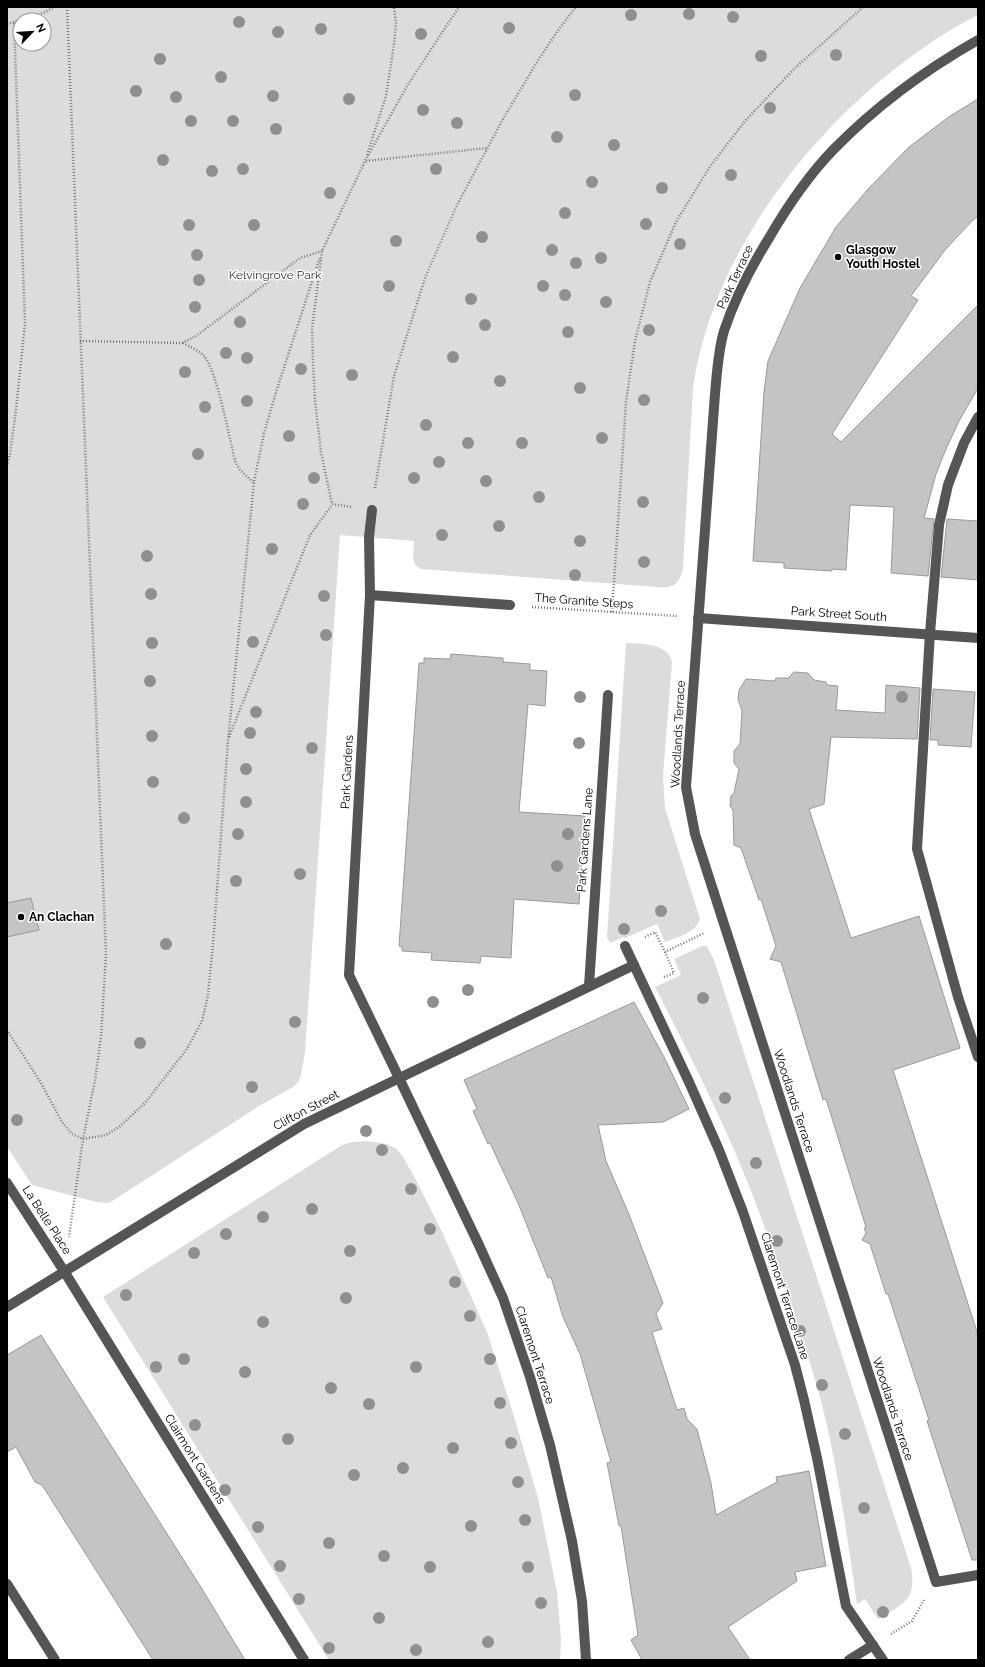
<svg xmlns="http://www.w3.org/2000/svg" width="985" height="1667" viewBox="0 0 985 1667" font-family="Raleway,sans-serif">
<rect width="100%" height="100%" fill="#fff"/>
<g fill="#dcdcdc" fill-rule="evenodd">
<path d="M7 7H978V15C949 29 922 48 896 68 798 145 711 262 693 388L683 568C678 593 664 587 644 586L421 569 415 565 413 556 414 541 340 535 305 1052 301 1075 299 1081 293 1087 259 1106 114 1200 108 1203 96 1202 32 1185 7 1147ZM20 20H44V44H20Z"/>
<path d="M626 643C642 644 668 643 672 662L663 776 665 808 700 919C696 933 677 937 665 942L657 924 625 938 624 937 610 943 607 937Z"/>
<path d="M702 946H707L714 960 911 1568C917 1601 902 1604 878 1619L865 1599 857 1604C845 1524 835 1441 810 1363 790 1298 768 1233 743 1171 717 1108 686 1048 655 987L681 975 674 959Z"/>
<polygon points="367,1141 387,1144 397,1149 403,1157 416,1180 443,1234 487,1332 512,1410 538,1498 557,1592 561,1639 560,1660 329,1660 103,1297 342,1145 353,1142"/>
</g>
<g fill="#c4c4c4" stroke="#999">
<polygon points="978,99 978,216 972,221 945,250 911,296 918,300 832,434 841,442 978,305 978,388 959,421 946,449 936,474 924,518 934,519 928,576 891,573 894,507 850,505 846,570 832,569 832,571 784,568 784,563 753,561 764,392 768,361 800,288 836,227 869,188 909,147 950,116"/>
<polygon points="947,519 978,521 978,580 941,577"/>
<polygon points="451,654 503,658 503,662 530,664 530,670 547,671 545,706 528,704 519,812 585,816 579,904 514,899 511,958 481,956 480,963 431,960 432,953 402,951 402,947 399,946 419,663 424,663 424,658 450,659"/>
<polygon points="794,672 808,673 814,680 826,682 827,685 838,686 836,710 885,713 886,685 920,688 917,739 831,737 824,804 809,809 851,938 919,916 960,1048 893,1070 978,1335 978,1560 972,1560 927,1421 929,1420 888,1294 886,1294 870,1244 862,1240 866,1233 864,1228 866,1227 826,1099 823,1100 781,962 770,959 776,946 761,899 759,900 741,848 734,845 733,810 730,806 731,796 734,793 739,769 734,763 734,751 740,744 742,710 738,700 739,690 746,679 775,681 776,678 788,678"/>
<polygon points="933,689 975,692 971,747 938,745 938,740 930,740"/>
<polygon points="31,898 39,930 7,937 7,903"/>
<polygon points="634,1002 663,1055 689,1109 663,1122 598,1125 606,1161 628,1212 663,1303 656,1314 662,1329 652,1332 677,1410 684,1408 687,1419 697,1429 711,1483 716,1515 777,1482 776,1477 809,1471 826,1566 795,1572 797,1581 728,1627 750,1660 642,1660 631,1640 638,1635 621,1526 619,1526 607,1463 611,1462 580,1354 563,1317 551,1277 548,1278 518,1203 490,1143 488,1144 473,1111 477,1109 464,1080"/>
<polygon points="41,1335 202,1589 245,1660 153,1660 42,1485 35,1482 16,1447 7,1452 7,1355"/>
</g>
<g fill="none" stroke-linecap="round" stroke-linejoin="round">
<g stroke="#777" stroke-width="2.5" stroke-dasharray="1 2" stroke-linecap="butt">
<polyline points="67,7 106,954 101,1037 95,1080 83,1139 69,1237"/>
<polyline points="21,20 43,13 55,7"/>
<polyline points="7,24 20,20"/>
<polyline points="367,155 386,96 394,44 396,23 394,7"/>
<polyline points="366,161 487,148"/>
<polyline points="80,341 182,343 196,336 300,258 322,251"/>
<path d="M183 343C190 347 198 350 204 356 216 368 230 440 235 461L240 470 253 482"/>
<polyline points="7,466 10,454 16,410 25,323 14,22"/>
<polyline points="375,488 394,376 425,278 456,207 503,119 537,62 559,29 576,7"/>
<polyline points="351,507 332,504 321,452 315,401 313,362 312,329 322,251 365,161 407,86 459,7"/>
<polyline points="532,607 677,616"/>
<polyline points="612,612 626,402 635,341 650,282 676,222 709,168 745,121 793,70 863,7"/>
<polyline points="229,737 310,535 332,505"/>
<polyline points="645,937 655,932 665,952 704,933"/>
<polyline points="664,977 674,973 665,952"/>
<polyline points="7,1030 41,1083 62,1122 72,1134 83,1139 106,1135 119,1127 145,1103 187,1049 202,1021 208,995 213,944 228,741 254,482 264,433 277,389 320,257"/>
<polyline points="891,1634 912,1621 924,1600"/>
</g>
<g stroke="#555" stroke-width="10">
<path d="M978 40C925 70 876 106 833 150 808 176 787 207 769 238 751 267 735 298 724 331 718 351 717 373 715 394L686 787 695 834 936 1582 978 1575"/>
<polyline points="978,417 964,443 948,485 939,525 930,633 917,849 958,997 978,1057"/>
<polyline points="370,595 369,537 372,510"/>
<polyline points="510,605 370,595 349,975 399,1078 478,1243 503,1298 530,1377 550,1445 572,1541 582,1601 586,1660"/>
<polyline points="698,618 978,638"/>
<polyline points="625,946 689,1082 719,1150 743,1212 795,1365 804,1400 817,1458 846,1606 883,1660"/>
<polyline points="589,986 608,695"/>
<polyline points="7,1183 64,1271 304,1660"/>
<polyline points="7,1307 304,1124 634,965"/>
<polyline points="7,1584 55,1660"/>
<polyline points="849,1660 873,1645"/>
</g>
</g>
<g fill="#8f8f8f">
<circle cx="689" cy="14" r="6"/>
<circle cx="631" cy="15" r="6"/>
<circle cx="733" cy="17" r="6"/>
<circle cx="239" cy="22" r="6"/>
<circle cx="509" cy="28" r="6"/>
<circle cx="321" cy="29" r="6"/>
<circle cx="278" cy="32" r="6"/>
<circle cx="421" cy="34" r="6"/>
<circle cx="836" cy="55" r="6"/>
<circle cx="761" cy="56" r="6"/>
<circle cx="160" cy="59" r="6"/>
<circle cx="221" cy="77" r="6"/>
<circle cx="136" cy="91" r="6"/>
<circle cx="575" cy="95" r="6"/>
<circle cx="273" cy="96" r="6"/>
<circle cx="176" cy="97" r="6"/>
<circle cx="349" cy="99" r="6"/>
<circle cx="770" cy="108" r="6"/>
<circle cx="423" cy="110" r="6"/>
<circle cx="191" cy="121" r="6"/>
<circle cx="233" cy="121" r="6"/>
<circle cx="457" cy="123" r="6"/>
<circle cx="276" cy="129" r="6"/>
<circle cx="557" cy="137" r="6"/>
<circle cx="614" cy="145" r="6"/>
<circle cx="163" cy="160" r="6"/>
<circle cx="243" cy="169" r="6"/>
<circle cx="436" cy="169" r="6"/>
<circle cx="212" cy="171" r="6"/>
<circle cx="731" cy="175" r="6"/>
<circle cx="592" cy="182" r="6"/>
<circle cx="662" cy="188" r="6"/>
<circle cx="330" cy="193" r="6"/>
<circle cx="565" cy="213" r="6"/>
<circle cx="646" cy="224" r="6"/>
<circle cx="189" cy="225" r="6"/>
<circle cx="254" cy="225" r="6"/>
<circle cx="482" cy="237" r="6"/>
<circle cx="396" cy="241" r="6"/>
<circle cx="680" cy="244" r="6"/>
<circle cx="552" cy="250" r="6"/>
<circle cx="197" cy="255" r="6"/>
<circle cx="601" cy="258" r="6"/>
<circle cx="576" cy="263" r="6"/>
<circle cx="199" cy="280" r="6"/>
<circle cx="389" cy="286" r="6"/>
<circle cx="543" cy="286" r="6"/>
<circle cx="565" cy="295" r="6"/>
<circle cx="471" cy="299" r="6"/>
<circle cx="606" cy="302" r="6"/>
<circle cx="195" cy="307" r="6"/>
<circle cx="240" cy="322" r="6"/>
<circle cx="485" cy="325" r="6"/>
<circle cx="649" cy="330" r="6"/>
<circle cx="568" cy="332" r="6"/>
<circle cx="226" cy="353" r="6"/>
<circle cx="453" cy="357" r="6"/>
<circle cx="247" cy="358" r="6"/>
<circle cx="301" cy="369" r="6"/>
<circle cx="185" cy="372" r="6"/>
<circle cx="352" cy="375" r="6"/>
<circle cx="500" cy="381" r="6"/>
<circle cx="580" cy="388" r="6"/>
<circle cx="644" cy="400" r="6"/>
<circle cx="247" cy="401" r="6"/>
<circle cx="205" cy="407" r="6"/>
<circle cx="426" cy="425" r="6"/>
<circle cx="289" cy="436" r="6"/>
<circle cx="602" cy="438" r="6"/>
<circle cx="468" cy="443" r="6"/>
<circle cx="522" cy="443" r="6"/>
<circle cx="198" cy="454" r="6"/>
<circle cx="439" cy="462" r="6"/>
<circle cx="314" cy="478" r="6"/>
<circle cx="414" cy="478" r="6"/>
<circle cx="486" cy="481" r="6"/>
<circle cx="539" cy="497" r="6"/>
<circle cx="643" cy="502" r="6"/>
<circle cx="303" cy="504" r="6"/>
<circle cx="499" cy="526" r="6"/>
<circle cx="442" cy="535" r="6"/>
<circle cx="580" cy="541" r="6"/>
<circle cx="272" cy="549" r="6"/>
<circle cx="147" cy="556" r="6"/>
<circle cx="644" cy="562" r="6"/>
<circle cx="575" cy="575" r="6"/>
<circle cx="151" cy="594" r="6"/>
<circle cx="324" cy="596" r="6"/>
<circle cx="326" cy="635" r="6"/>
<circle cx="253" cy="642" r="6"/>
<circle cx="152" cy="643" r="6"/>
<circle cx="150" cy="681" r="6"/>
<circle cx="580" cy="697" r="6"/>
<circle cx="902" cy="697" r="6"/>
<circle cx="256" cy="712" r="6"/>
<circle cx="250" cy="733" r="6"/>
<circle cx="152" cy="736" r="6"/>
<circle cx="579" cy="743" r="6"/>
<circle cx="312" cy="748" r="6"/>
<circle cx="246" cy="769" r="6"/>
<circle cx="153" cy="782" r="6"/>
<circle cx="246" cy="802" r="6"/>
<circle cx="184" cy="818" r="6"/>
<circle cx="238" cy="834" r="6"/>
<circle cx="568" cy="834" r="6"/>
<circle cx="557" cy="866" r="6"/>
<circle cx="300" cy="874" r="6"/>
<circle cx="236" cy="881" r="6"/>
<circle cx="661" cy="911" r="6"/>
<circle cx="624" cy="929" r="6"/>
<circle cx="166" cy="944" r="6"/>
<circle cx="468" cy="990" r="6"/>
<circle cx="703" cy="998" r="6"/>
<circle cx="433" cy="1002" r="6"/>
<circle cx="295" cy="1022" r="6"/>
<circle cx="140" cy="1043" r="6"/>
<circle cx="252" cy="1087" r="6"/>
<circle cx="725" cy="1098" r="6"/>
<circle cx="17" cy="1120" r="6"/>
<circle cx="366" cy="1131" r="6"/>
<circle cx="382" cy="1150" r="6"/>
<circle cx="756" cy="1163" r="6"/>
<circle cx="411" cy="1189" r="6"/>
<circle cx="312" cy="1209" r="6"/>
<circle cx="263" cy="1217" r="6"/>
<circle cx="430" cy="1229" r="6"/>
<circle cx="226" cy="1234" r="6"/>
<circle cx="777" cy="1241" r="6"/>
<circle cx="350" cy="1251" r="6"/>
<circle cx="194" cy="1253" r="6"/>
<circle cx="455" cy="1282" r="6"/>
<circle cx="126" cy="1295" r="6"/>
<circle cx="346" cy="1298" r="6"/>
<circle cx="470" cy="1316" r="6"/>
<circle cx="263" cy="1322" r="6"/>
<circle cx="800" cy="1331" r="6"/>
<circle cx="184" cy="1359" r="6"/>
<circle cx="490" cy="1359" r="6"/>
<circle cx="156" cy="1367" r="6"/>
<circle cx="416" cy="1367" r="6"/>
<circle cx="245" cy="1372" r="6"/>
<circle cx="822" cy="1385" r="6"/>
<circle cx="331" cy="1388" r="6"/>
<circle cx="500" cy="1403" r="6"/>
<circle cx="369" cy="1404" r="6"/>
<circle cx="195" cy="1425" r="6"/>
<circle cx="845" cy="1434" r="6"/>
<circle cx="288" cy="1439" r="6"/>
<circle cx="511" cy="1443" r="6"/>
<circle cx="453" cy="1448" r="6"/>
<circle cx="403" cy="1468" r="6"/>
<circle cx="354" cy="1475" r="6"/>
<circle cx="518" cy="1482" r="6"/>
<circle cx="225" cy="1490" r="6"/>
<circle cx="864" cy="1508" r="6"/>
<circle cx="525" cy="1520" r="6"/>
<circle cx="471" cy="1526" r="6"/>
<circle cx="258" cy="1527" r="6"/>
<circle cx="329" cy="1543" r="6"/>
<circle cx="384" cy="1556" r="6"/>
<circle cx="280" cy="1566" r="6"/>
<circle cx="430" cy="1567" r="6"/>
<circle cx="528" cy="1567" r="6"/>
<circle cx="299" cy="1599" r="6"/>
<circle cx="541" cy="1603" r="6"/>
<circle cx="883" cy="1612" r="6"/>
<circle cx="379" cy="1618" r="6"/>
<circle cx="488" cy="1642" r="6"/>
<circle cx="329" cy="1648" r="6"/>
<circle cx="416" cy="1650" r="6"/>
</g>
<g fill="#000" stroke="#fff" stroke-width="1.5">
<circle cx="838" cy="257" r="4"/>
<circle cx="21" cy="917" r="4"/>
</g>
<g text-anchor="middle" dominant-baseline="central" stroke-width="3" stroke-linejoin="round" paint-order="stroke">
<g font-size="12" font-weight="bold" fill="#000" stroke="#fff" text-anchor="start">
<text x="846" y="250">Glasgow<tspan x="846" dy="14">Youth Hostel</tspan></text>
<text x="29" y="917">An Clachan</text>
</g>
<g font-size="12" fill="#333" stroke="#fff">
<text x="275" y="275">Kelvingrove Park</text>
</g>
<g font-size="12" fill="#000" stroke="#fff">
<text transform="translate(735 277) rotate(-65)">Park Terrace</text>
<text transform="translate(584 601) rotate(4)">The Granite Steps</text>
<text transform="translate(839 614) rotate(4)">Park Street South</text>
<text transform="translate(678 734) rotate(-87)">Woodlands Terrace</text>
<text transform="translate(347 772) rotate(-87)">Park Gardens</text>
<text transform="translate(585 840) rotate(-86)">Park Gardens Lane</text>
<text transform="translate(794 1101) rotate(72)">Woodlands Terrace</text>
<text transform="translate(306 1110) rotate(-28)">Clifton Street</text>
<text transform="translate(47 1220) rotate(57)">La Belle Place</text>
<text transform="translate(785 1296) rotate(72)">Claremont Terrace Lane</text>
<text transform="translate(535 1355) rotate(72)">Claremont Terrace</text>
<text transform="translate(893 1409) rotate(72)">Woodlands Terrace</text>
<text transform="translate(195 1459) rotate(58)">Clairmont Gardens</text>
</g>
</g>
<rect width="985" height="1667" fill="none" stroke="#000000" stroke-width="16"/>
<g transform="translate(32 32) rotate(65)"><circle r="19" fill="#ffffff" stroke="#999999"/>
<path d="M0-3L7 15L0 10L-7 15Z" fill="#000000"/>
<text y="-6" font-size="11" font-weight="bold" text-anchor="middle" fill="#000000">N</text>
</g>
</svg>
